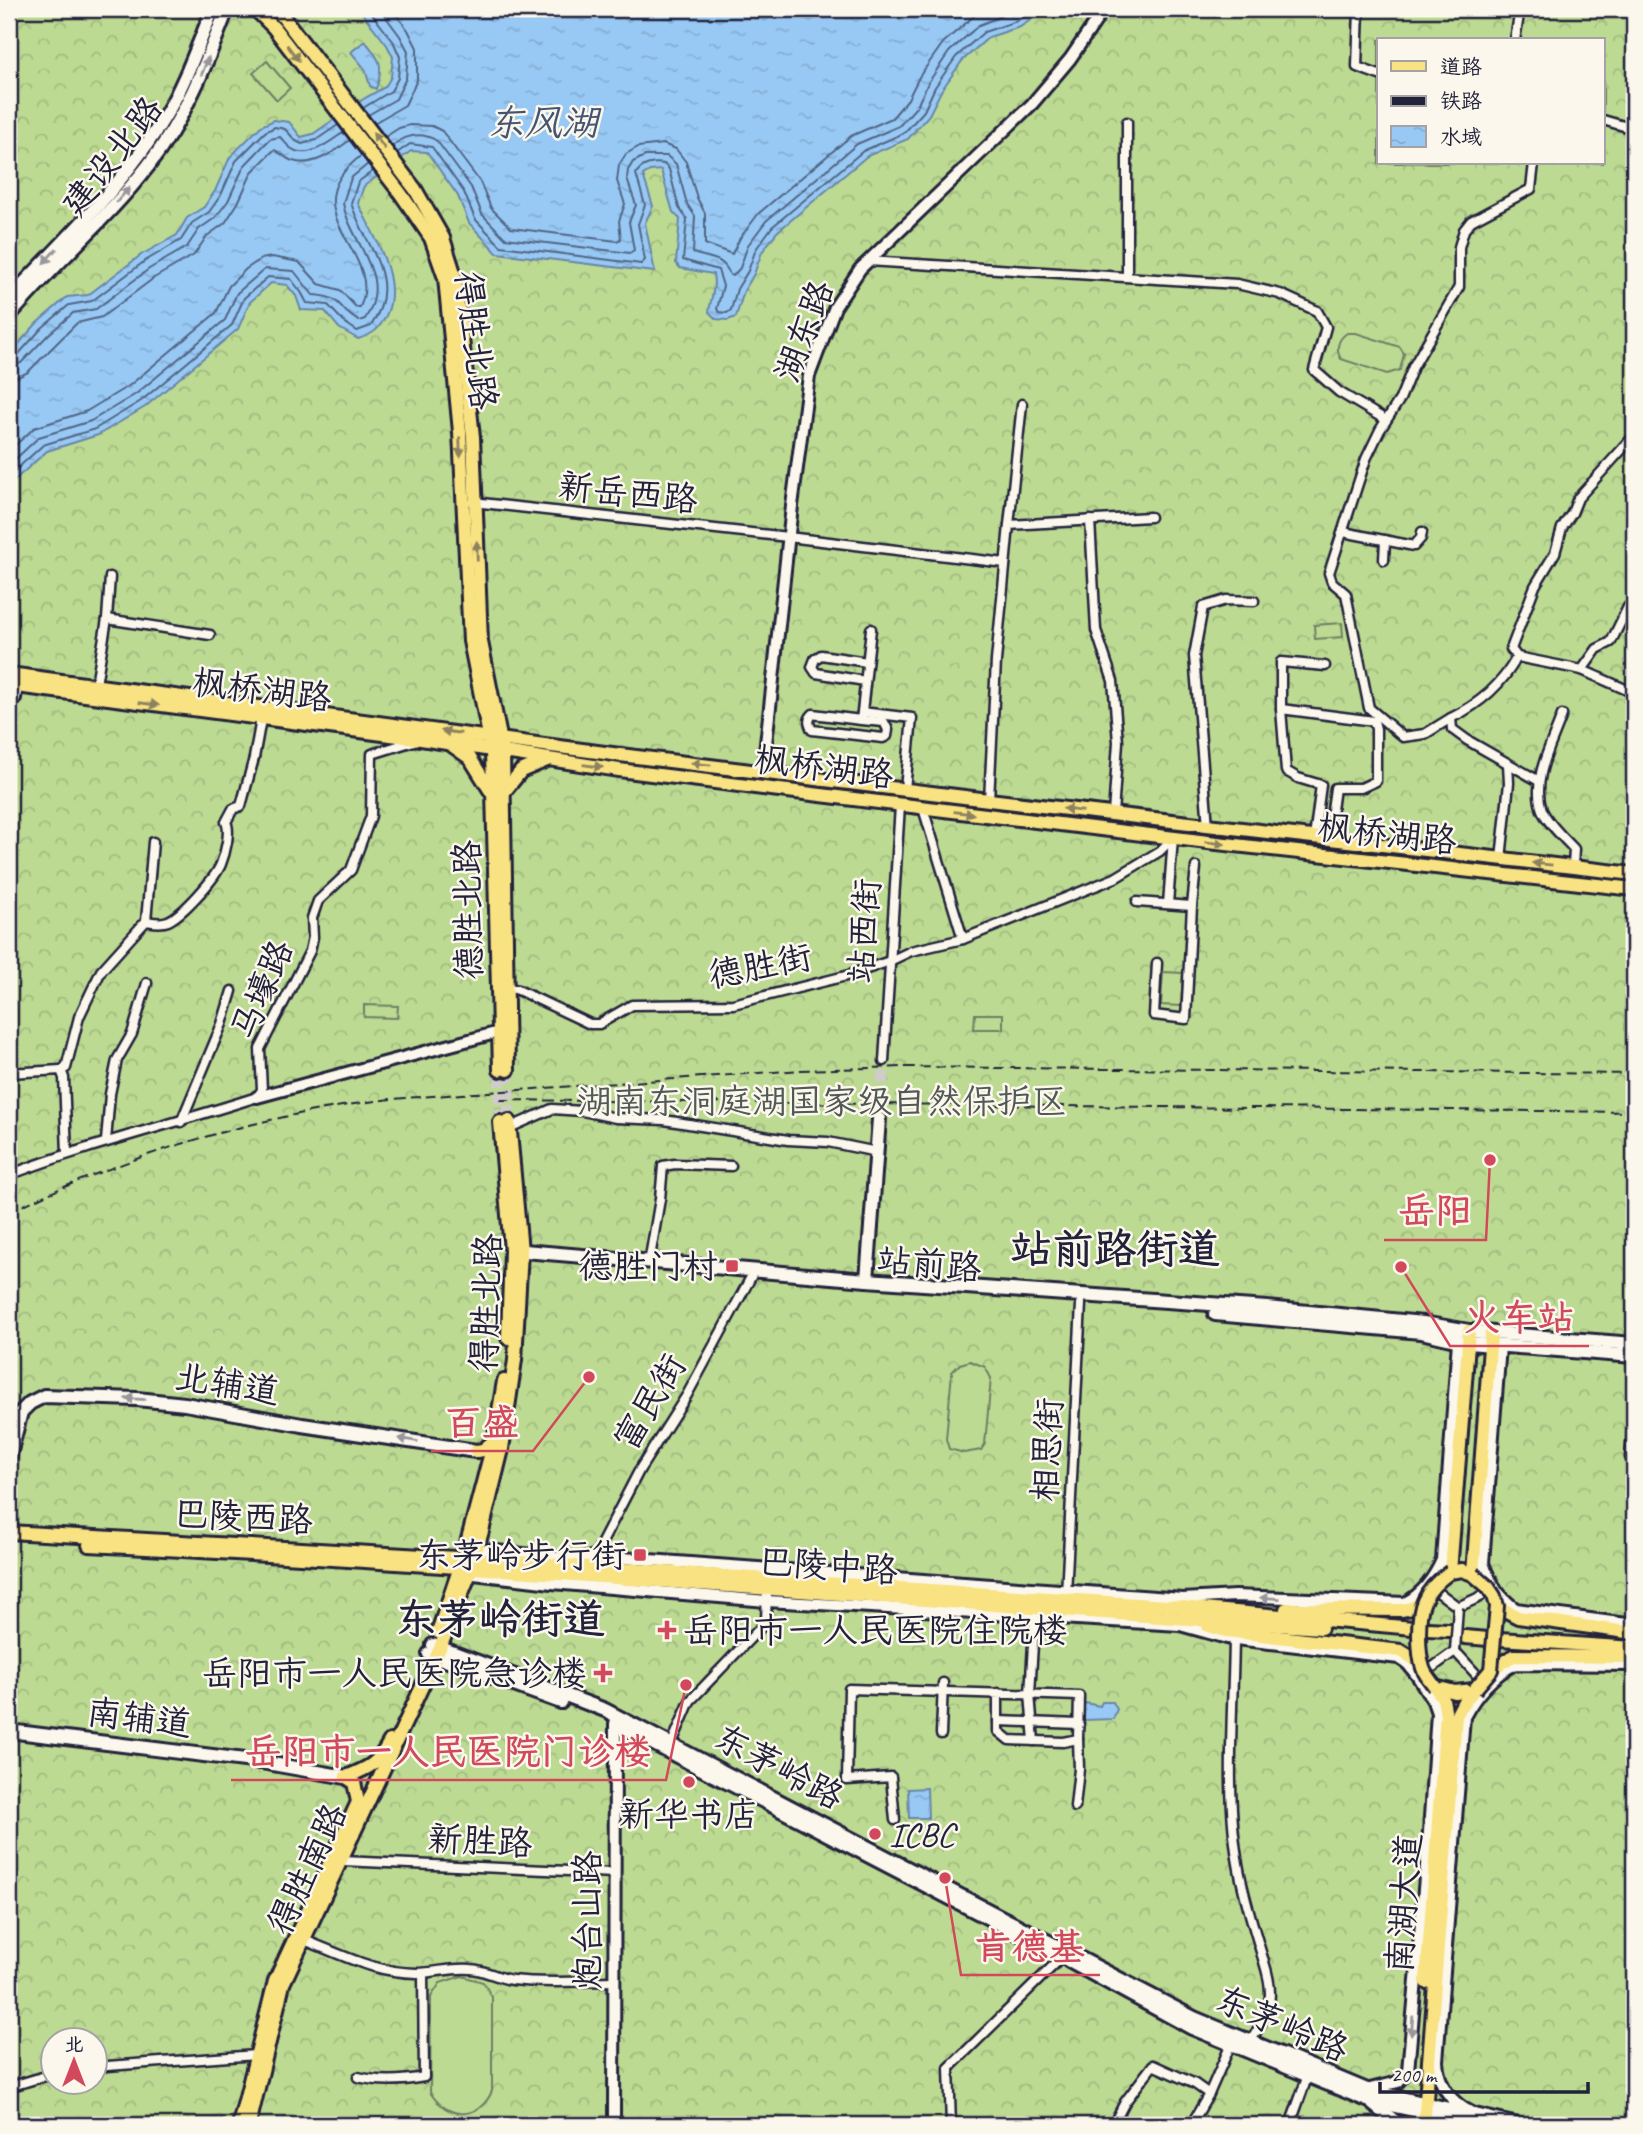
<svg xmlns="http://www.w3.org/2000/svg" width="1643" height="2134" viewBox="0 0 1643 2134" font-family="Caveat,'LXGW WenKai TC',sans-serif">
<defs>
<pattern id="forest-crowns" width="20" height="18" patternUnits="userSpaceOnUse" patternTransform="scale(1.75)"><rect width="20" height="18" fill="#bcda92"/><path d="M2 6a3 3 0 1 1 6 0M12 15a3 3 0 1 1 6 0" fill="none" stroke="#a1bb7f"/></pattern>
<pattern id="water-ripples" width="26" height="14" patternUnits="userSpaceOnUse" patternTransform="scale(1.75)"><rect width="26" height="14" fill="#98c9f4"/><path d="M2 4q2-2 4 0t4 0M15 11q2-2 4 0t4 0" fill="none" stroke="#83acd2"/></pattern>
</defs>
<rect width="100%" height="100%" fill="#fbf7ec"/>
<filter id="ink" filterUnits="userSpaceOnUse"><feTurbulence type="fractalNoise" baseFrequency=".0143" numOctaves="2"/><feDisplacementMap in="SourceGraphic" scale="14" xChannelSelector="R" yChannelSelector="G"/><feConvolveMatrix kernelMatrix="1 2 1 2 8 2 1 2 1" color-interpolation-filters="sRGB"/></filter>
<g filter="url(#ink)">
<path fill="url(#forest-crowns)" stroke="#6f7e66" stroke-width="2" fill-rule="evenodd" d="M9 9H1634V2125H9ZM1379 40H1603V163H1379ZM52 2039H94V2082H52Z"/>
<g fill="#bcda92" stroke="#6f7e66" stroke-width="2">
<polygon points="267,61 290,88 277,100 253,73"/>
<path d="M1347 333H1356L1400 347 1404 354 1400 370 1387 374 1341 359C1335 349 1338 339 1347 333Z"/>
<polygon points="1342,623 1343,637 1315,639 1314,625"/>
<polygon points="1163,972 1183,973 1181,1006 1161,1005"/>
<polygon points="364,1005 398,1006 397,1018 364,1017"/>
<polygon points="975,1014 1003,1014 1003,1029 974,1029"/>
<polygon points="970,1361 985,1367 991,1378 985,1444 981,1450 964,1453 949,1449 946,1439 952,1372 960,1364"/>
<path d="M462 1976 483 1982 492 1997V2091C479 2122 446 2119 430 2092L431 1997 440 1983Z"/>
</g>
<g fill="url(#water-ripples)" stroke="#6986aa" stroke-width="2">
<path d="M359 9H1047L1020 27 989 37 962 61 941 91 929 115 908 139 867 156 777 232 762 252 754 274 744 291 736 317 728 320 716 319 709 312C711 297 716 288 713 274L680 268 676 263 680 219 673 212 661 170 650 171 643 175 653 206 645 223 655 272 497 253 469 223 458 196 427 152 411 151 364 186 358 203C375 239 411 292 377 329 373 334 364 337 358 339L339 328 325 311 301 310 296 296 287 285 271 283 250 302 238 329 145 407 98 435 47 451 9 485V355L37 323 67 297 88 295 141 255 177 235 187 218 204 207 215 191 230 157 261 126 274 120 289 122 301 137 313 134 365 98 385 87 391 77 393 57 387 45Z"/>
<path d="M365 41C381 60 384 66 376 89L370 86 365 69 351 52Z"/>
<polygon points="1102,1702 1113,1702 1117,1709 1113,1719 1084,1720 1082,1713 1085,1703 1100,1706"/>
<polygon points="927,1788 928,1818 909,1818 908,1789"/>
</g>
<g fill="none" stroke-linecap="round" stroke-linejoin="round">
<g stroke="#516585" stroke-width="2">
<polyline points="363,108 391,91 398,78 400,57 393,41 368,9"/>
<polyline points="368,115 396,99 406,78 408,51 400,36 380,9"/>
<polyline points="374,123 405,105 417,80 417,48 408,30 392,9"/>
<polyline points="385,137 399,128 410,125 432,126 442,131 480,182 491,208 511,228 617,241 621,239 619,221 625,204 617,181 619,165 626,154 638,147 663,144 676,149 686,162 697,198 705,213 705,244 732,254 740,238 759,213 851,136 892,118 908,99 919,77 943,43 975,15 990,9"/>
<path d="M392 146C406 135 421 131 437 141L471 187 482 214 505 238 630 253 634 250 629 222 636 205 627 179 628 170 633 162 645 156H667L676 164 687 204 695 216 693 253C709 259 723 256 730 275L733 276 740 268 748 245 766 221 857 144 899 126 917 106 928 83 949 52 979 25 1019 9"/>
<path d="M397 153 410 144 432 147 464 192 475 219 501 246 641 264 645 260 638 224 645 205 636 174C641 164 654 162 664 164L669 169 679 208 687 219 683 260 718 270 723 286 717 309 719 312 727 313 731 310 737 289 748 271 756 249 772 227 863 151 904 133 924 111 935 87 956 57 984 32 1017 21 1035 9"/>
<polyline points="9,358 16,357 42,328 69,305 92,301 145,261 181,240 192,223 209,212 221,195 236,161 265,132 275,127 285,129 296,141 302,144 316,140 338,125"/>
<path d="M9 367 21 363 48 335 73 313 96 309 149 269 187 247 199 229 215 218 228 201 244 166 270 139 280 137C284 141 287 146 292 149 308 160 331 141 344 132"/>
<path d="M9 378 18 377 28 372 77 323 102 317 154 278 194 255 207 236 225 223 238 203 252 172 274 150C281 152 285 159 293 161 313 168 335 151 350 140"/>
<path d="M9 451 34 428 87 411 130 385 216 313 229 286 246 269 261 259 272 257 299 262 319 284 340 290 356 307H360C386 252 286 212 362 155"/>
<path d="M9 465 39 437 91 421 136 394 225 320 237 293 265 269 294 271 313 295C345 297 335 308 359 321L365 319C394 276 350 243 343 203L351 178 368 164"/>
<path d="M9 476 43 445 95 429 141 401 232 325 244 298 268 277 291 279 301 292 307 303 328 305 344 322 357 331 371 326C403 279 365 247 351 203L358 182 373 171"/>
</g>
<polyline stroke="#d0ccc9" stroke-width="12" stroke-dasharray="12 6" stroke-linecap="butt" points="879,1119 884,1061"/>
<g stroke="#d0ccc9" stroke-width="12" stroke-dasharray="12 6" stroke-linecap="butt">
<polyline points="508,1070 509,1121"/>
<polyline points="500,1122 500,1070"/>
</g>
<defs>
<g id="minor">
<polyline points="1359,9 1357,67 1379,75"/>
<polyline points="1515,40 1520,9"/>
<polyline points="1603,120 1634,129"/>
<polyline points="1127,122 1127,276"/>
<polyline points="868,261 1237,284 1280,294 1317,311 1326,327 1314,370 1339,392 1386,420"/>
<polyline points="473,502 788,537 1005,563"/>
<polyline points="1090,520 1096,630 1113,681 1118,742 1113,814"/>
<polyline points="1009,525 1022,404"/>
<polyline points="1343,532 1414,546 1421,538 1422,532"/>
<polyline points="1384,560 1385,540"/>
<polyline points="107,619 210,635"/>
<polyline points="871,629 862,712 912,718 905,789"/>
<polyline points="1517,657 1582,670 1634,693"/>
<polyline points="1582,670 1597,649 1611,642 1628,607 1634,602"/>
<polyline points="865,681 816,673 812,667 815,659 821,655 867,662"/>
<polyline points="96,684 107,619 110,577"/>
<polyline points="1281,709 1281,662 1325,666"/>
<path d="M1562 715C1552 744 1531 779 1542 810 1548 824 1564 838 1574 849L1573 867"/>
<polyline points="1451,718 1425,734 1403,737 1369,708 1346,594 1332,582 1329,573 1366,459 1380,430 1400,399 1413,367 1459,287 1459,247 1464,230 1471,221 1531,189 1534,163"/>
<path d="M861 720 884 722 888 730 887 736 883 738 812 730C809 724 807 720 813 714L861 720 862 712"/>
<path d="M1539 781 1467 740 1452 729 1451 718C1480 704 1502 685 1517 657L1511 649 1535 586 1555 553 1562 528 1572 513 1578 498 1634 436"/>
<polyline points="989,800 996,661 1009,525 1150,517"/>
<polyline points="923,808 963,939"/>
<polyline points="1208,826 1194,656 1203,607 1226,600 1254,601"/>
<polyline points="1314,838 1321,785 1298,778 1286,771 1281,709 1374,721 1376,729 1376,781 1361,788 1335,788 1328,839"/>
<polyline points="1501,859 1509,783 1508,764"/>
<polyline points="1137,902 1192,906 1196,867"/>
<polyline points="1168,904 1173,838"/>
<polyline points="146,921 153,842"/>
<polyline points="1157,963 1154,1015 1186,1019 1192,906"/>
<polyline points="507,987 518,990 590,1024 599,1024 632,1005 733,1004 846,976 890,961 911,951 963,939 1115,878 1160,851 1173,838"/>
<polyline points="884,1061 900,805"/>
<path d="M61 1070 66 1068 79 1017 101 971 146 921C153 922 161 924 168 921 182 915 215 879 221 864 225 854 231 831 226 822L233 809 241 806 254 758 261 719"/>
<polyline points="9,1073 61,1070 64,1078 67,1153"/>
<polyline points="181,1122 222,1024 232,991"/>
<polyline points="509,1128 552,1109 582,1111 616,1118 664,1120 788,1140 828,1142 877,1152"/>
<polyline points="106,1141 110,1094 117,1060 132,1034 147,983"/>
<path d="M9 1175C90 1144 174 1124 257 1097L262 1090 260 1049 310 951 313 937 312 918 318 901 351 870 371 816 372 754 417 740"/>
<polyline points="649,1263 660,1199 663,1166 675,1164 731,1166"/>
<polyline points="1634,1411 1630,1457 1634,1457"/>
<polyline points="595,1556 640,1469 687,1395 751,1277"/>
<polyline points="1438,1592 1458,1607 1480,1597"/>
<polyline points="1066,1594 1081,1304"/>
<path d="M1234 1639C1233 1713 1225 1797 1239 1869 1244 1897 1253 1925 1261 1952 1265 1966 1270 1977 1270 1993 1270 2012 1260 2025 1251 2041"/>
<polyline points="1433,1667 1455,1651 1476,1674"/>
<polyline points="998,1721 1079,1724"/>
<polyline points="941,1734 943,1683"/>
<polyline points="1034,1741 1030,1694 1035,1611"/>
<polyline points="672,1743 690,1701 766,1622 767,1589"/>
<polyline points="1075,1807 1079,1769 1078,1739"/>
<polyline points="895,1820 891,1777 847,1780 849,1689 1079,1696 1078,1739 1063,1742 1009,1740 998,1731 998,1693"/>
<polyline points="342,1861 615,1873"/>
<path d="M304 1940C345 1956 372 1972 417 1973 435 1973 452 1967 471 1969 485 1970 498 1978 512 1980 545 1984 581 1981 615 1981"/>
<polyline points="94,2067 256,2055"/>
<path d="M358 2077C379 2082 403 2081 424 2077L423 1973"/>
<polyline points="9,2087 52,2074"/>
<polyline points="951,2125 949,2068 1062,1957"/>
<polyline points="1113,2125 1125,2102 1153,2065 1195,2084 1209,2094"/>
<polyline points="1191,2125 1209,2094 1231,2044"/>
<polyline points="1290,2125 1308,2075"/>
</g>
<g id="tertiary">
<polyline points="763,771 792,506 809,376 835,307 860,269 1032,104 1070,59 1104,9"/>
<polyline points="257,1097 499,1032"/>
<path d="M1500 1346 1483 1563C1490 1583 1499 1597 1516 1609L1634 1625"/>
<path d="M471 1553 477 1549 581 1560 595 1556 1183 1599 1235 1596 1405 1603C1422 1594 1434 1578 1442 1560L1458 1341"/>
<polyline points="474,1574 552,1583 767,1601 1180,1625 1227,1638 1399,1658 1408,1664 1418,1677 1433,1701 1437,1713 1429,1832 1408,2071 1398,2082 1370,2089"/>
<path d="M1472 2113C1450 2102 1438 2085 1437 2061L1464 1717C1476 1694 1492 1676 1515 1664L1634 1665"/>
<polyline points="614,2125 615,1724 617,1716"/>
</g>
<g id="secondary">
<path d="M9 299C63 242 124 185 165 116 185 83 198 45 213 9"/>
<path d="M9 316C53 264 106 220 148 166 185 119 206 64 227 9"/>
<polyline points="9,700 14,698 16,686"/>
<polyline points="512,1250 867,1280 1267,1308 1423,1323 1469,1331 1634,1344"/>
<polyline points="867,1280 879,1119"/>
<polyline points="1215,1314 1421,1332 1468,1343 1634,1356"/>
<polyline points="9,1458 21,1412 30,1403 44,1396 137,1399 185,1404 302,1425 476,1451"/>
<polyline points="433,1645 605,1710 1194,2018 1367,2090 1518,2125"/>
<polyline points="429,1654 561,1702"/>
<polyline points="623,1728 1050,1950"/>
<polyline points="9,1731 261,1762 346,1777"/>
<polyline points="1069,1961 1192,2028 1367,2100 1483,2125"/>
<polyline points="1373,2104 1399,2125"/>
</g>
<g id="primary">
<polyline points="255,9 274,28 401,194 431,238 445,278 460,432 470,641 492,750 500,1070"/>
<polyline points="277,9 415,189 443,238 455,276 473,437 481,642 503,752 508,1070"/>
<polyline points="9,674 620,755 989,800 1634,874"/>
<polyline points="9,685 421,739 619,770 763,788 1208,842 1634,889"/>
<polyline points="453,746 470,758 490,790"/>
<polyline points="504,792 521,771 547,760"/>
<polyline points="500,1122 511,1250 508,1338"/>
<polyline points="1469,1331 1450,1572 1462,1570 1473,1574 1491,1333"/>
<polyline points="476,1451 483,1450 494,1441 504,1381"/>
<polyline points="9,1532 474,1559 1181,1607 1413,1628"/>
<path d="M89 1545C500 1566 910 1601 1321 1628"/>
<polyline points="1497,1606 1518,1617 1634,1633"/>
<polyline points="1286,1609 1401,1610 1412,1608 1423,1601"/>
<polyline points="1208,1626 1226,1631 1401,1651 1414,1659 1423,1670"/>
<polyline points="1427,1629 1449,1630"/>
<polyline points="438,1632 463,1558 494,1441 505,1430"/>
<polyline points="1465,1637 1488,1639"/>
<polyline points="1500,1639 1634,1648"/>
<polyline points="1491,1670 1513,1656 1634,1657"/>
<polyline points="1435,1687 1455,1692 1474,1690"/>
<path d="M346 1777C369 1768 378 1764 390 1741"/>
<polyline points="1426,1982 1446,1715 1443,1699 1435,1687"/>
<polyline points="239,2125 275,1981 358,1802 354,1782 346,1777"/>
<polyline points="249,2125 283,1984 440,1648 470,1573 482,1531 502,1449 515,1360 521,1251 509,1121"/>
<polyline points="1424,2125 1456,1716 1463,1703 1474,1690"/>
</g>
</defs>
<use href="#minor" stroke="#22223b" stroke-width="13"/>
<use href="#tertiary" stroke="#22223b" stroke-width="16"/>
<use href="#secondary" stroke="#22223b" stroke-width="18"/>
<use href="#primary" stroke="#22223b" stroke-width="18"/>
<use href="#minor" stroke="#fbf7ec" stroke-width="8"/>
<use href="#tertiary" stroke="#fbf7ec" stroke-width="10"/>
<use href="#secondary" stroke="#fbf7ec" stroke-width="12"/>
<use href="#primary" stroke="#f8e281" stroke-width="12"/>
<g stroke="#22223b" stroke-width="2" stroke-dasharray="10 5" stroke-linecap="butt">
<polyline points="500,1100 1634,1112"/>
<path d="M9 1212C129 1154 259 1115 391 1099L801 1070 903 1067 1634 1074"/>
</g>
<defs>
<polyline id="minor-bridge" points="1455,1651 1458,1607"/>
<g id="primary-bridge">
<polyline points="1473,1574 1488,1587 1494,1596 1497,1606 1491,1670 1474,1690"/>
<path d="M1435 1687C1431 1681 1425 1675 1423 1668 1418 1653 1417 1616 1424 1601 1429 1589 1440 1579 1450 1572"/>
</g>
</defs>
<use href="#minor-bridge" stroke="#22223b" stroke-width="13" stroke-linecap="butt"/>
<use href="#primary-bridge" stroke="#22223b" stroke-width="18" stroke-linecap="butt"/>
<use href="#minor-bridge" stroke="#fbf7ec" stroke-width="8"/>
<use href="#primary-bridge" stroke="#f8e281" stroke-width="12"/>
</g>
<defs><path id="oneway-solid" d="M-6-.8H1V-3.2L6.5 0L1 3.2V.8H-6Z" transform="scale(1.75)"/></defs>
<g fill="#8d825e">
<use href="#oneway-solid" transform="translate(293 53) rotate(53)"/>
<use href="#oneway-solid" transform="translate(379 141) rotate(-127)"/>
<use href="#oneway-solid" transform="translate(460 447) rotate(88)"/>
<use href="#oneway-solid" transform="translate(477 551) rotate(-92)"/>
<use href="#oneway-solid" transform="translate(149 704) rotate(8)"/>
<use href="#oneway-solid" transform="translate(451 732) rotate(-172)"/>
<use href="#oneway-solid" transform="translate(701 764) rotate(-174)"/>
<use href="#oneway-solid" transform="translate(593 766) rotate(8)"/>
<use href="#oneway-solid" transform="translate(1073 810) rotate(-173)"/>
<use href="#oneway-solid" transform="translate(964 813) rotate(7)"/>
<use href="#oneway-solid" transform="translate(1215 843) rotate(6)"/>
<use href="#oneway-solid" transform="translate(1542 864) rotate(-174)"/>
</g>
<g fill="#99979c">
<use href="#oneway-solid" transform="translate(205 66) rotate(-68)"/>
<use href="#oneway-solid" transform="translate(123 195) rotate(-49)"/>
<use href="#oneway-solid" transform="translate(50 256) rotate(132)"/>
<use href="#oneway-solid" transform="translate(135 1399) rotate(-177)"/>
<use href="#oneway-solid" transform="translate(408 1440) rotate(-171)"/>
<use href="#oneway-solid" transform="translate(1270 1598) rotate(-177)"/>
<use href="#oneway-solid" transform="translate(1412 2026) rotate(95)"/>
</g>
</g>
<g fill="#d1495b" stroke="#fbf7ec" stroke-width="2.5">
<rect x="725" y="1259" width="14" height="14" rx="3.5"/>
<rect x="633" y="1548" width="14" height="14" rx="3.5"/>
<path d="M663.5 1619.5h7v7h7v7h-7v7h-7v-7h-7v-7h7z"/>
<path d="M599.5 1662.5h7v7h7v7h-7v7h-7v-7h-7v-7h7z"/>
<circle cx="689" cy="1782" r="7"/>
<circle cx="875" cy="1834" r="7"/>
</g>
<g text-anchor="middle" dominant-baseline="central" stroke-width="5" stroke-linejoin="round" paint-order="stroke">
<g font-size="35" fill="#22223b" stroke="#fbf7ec">
<text transform="translate(112 156) rotate(-52)">建设北路</text>
<text transform="translate(804 331) rotate(-69)">湖东路</text>
<text transform="translate(476 340) rotate(83)">得胜北路</text>
<text transform="translate(628 493) rotate(6)">新岳西路</text>
<text transform="translate(262 690) rotate(7)">枫桥湖路</text>
<text transform="translate(824 767) rotate(7)">枫桥湖路</text>
<text transform="translate(1387 834) rotate(6)">枫桥湖路</text>
<text transform="translate(468 910) rotate(-91)">德胜北路</text>
<text transform="translate(864 931) rotate(-86)">站西街</text>
<text transform="translate(760 966) rotate(-11)">德胜街</text>
<text transform="translate(262 990) rotate(-67)">马壕路</text>
<text transform="translate(929 1264) rotate(5)">站前路</text>
<text transform="translate(486 1303) rotate(-88)">得胜北路</text>
<text transform="translate(227 1384) rotate(9)">北辅道</text>
<text transform="translate(650 1402) rotate(-59)">富民街</text>
<text transform="translate(1047 1450) rotate(-87)">相思街</text>
<text transform="translate(243 1517) rotate(3)">巴陵西路</text>
<text transform="translate(828 1566) rotate(4)">巴陵中路</text>
<text transform="translate(139 1718) rotate(7)">南辅道</text>
<text transform="translate(779 1767) rotate(28)">东茅岭路</text>
<text transform="translate(480 1841) rotate(3)">新胜路</text>
<text transform="translate(307 1869) rotate(-65)">得胜南路</text>
<text transform="translate(1404 1903) rotate(-86)">南湖大道</text>
<text transform="translate(587 1920) rotate(-90)">炮台山路</text>
<text transform="translate(1282 2024) rotate(23)">东茅岭路</text>
</g>
<g font-size="35" fill="#505955" stroke="#fbf7ec">
<text x="822" y="1101">湖南东洞庭湖国家级自然保护区</text>
</g>
<g font-size="35" fill="#22223b" stroke="#fbf7ec" text-anchor="end">
<text x="718" y="1266">德胜门村</text>
<text x="626" y="1555">东茅岭步行街</text>
<text x="683" y="1630" text-anchor="start">岳阳市一人民医院住院楼</text>
<text x="587" y="1673">岳阳市一人民医院急诊楼</text>
<text x="689" y="1814" text-anchor="middle">新华书店</text>
<text x="889" y="1834" text-anchor="start">ICBC</text>
</g>
<g font-size="37" font-style="italic" fill="#455472" stroke="#fbf7ec">
<text x="543" y="122">东风湖</text>
</g>
<g font-size="42" font-weight="bold" fill="#22223b" stroke="#fbf7ec">
<text x="1115" y="1249">站前路街道</text>
<text x="500" y="1619">东茅岭街道</text>
</g>
</g>
<path fill="none" stroke="#d1495b" stroke-width="2.5" d="M1490 1160L1486 1240H1384M1401 1267L1450 1346H1589M589 1377L533 1451H431M686 1685L666 1780H231M945 1878L961 1975H1100"/>
<g fill="#d1495b" stroke="#fbf7ec" stroke-width="2.5">
<circle cx="1490" cy="1160" r="7"/>
<circle cx="1401" cy="1267" r="7"/>
<circle cx="589" cy="1377" r="7"/>
<circle cx="686" cy="1685" r="7"/>
<circle cx="945" cy="1878" r="7"/>
</g>
<g font-size="37" text-anchor="middle" font-weight="bold" fill="#d1495b" stroke="#fbf7ec" stroke-width="5" stroke-linejoin="round" paint-order="stroke">
<text x="1435" y="1223">岳阳</text>
<text x="1519" y="1330">火车站</text>
<text x="482" y="1435">百盛</text>
<text x="448" y="1764">岳阳市一人民医院门诊楼</text>
<text x="1030" y="1959">肯德基</text>
</g>
<rect width="1643" height="2134" fill="none" stroke="#fbf7ec" stroke-width="35"/>
<rect x="18" y="18" width="1608" height="2099" fill="none" stroke="#22223b" stroke-width="2.5" filter="url(#ink)"/>
<rect x="1377" y="38" width="228" height="126" fill="#fbf7ec" stroke="#a4a2a5" stroke-width="2"/>
<rect x="1391" y="61" width="35" height="10" fill="#f8e281" stroke="#a4a2a5" stroke-width="2"/>
<text x="1440" y="74" font-size="21" fill="#22223b">道路</text>
<rect x="1391" y="96" width="35" height="10" fill="#22223b" stroke="#a4a2a5" stroke-width="2"/>
<text x="1440" y="108" font-size="21" fill="#22223b">铁路</text>
<rect x="1391" y="126" width="35" height="21" fill="url(#water-ripples)" stroke="#a4a2a5" stroke-width="2"/>
<text x="1440" y="144" font-size="21" fill="#22223b">水域</text>
<g transform="translate(74 2061)"><circle r="33" fill="#fbf7ec" stroke="#a4a2a5" stroke-width="2"/>
<path d="M0-5L12 26L0 18L-12 26Z" fill="#d1495b"/>
<text y="-10" font-size="19" font-weight="bold" text-anchor="middle" fill="#22223b">北</text>
</g>
<path d="M1380 2082v10h208v-10" fill="none" stroke="#22223b" stroke-width="3.5"/>
<text x="1391" y="2082" font-size="21" fill="#22223b" stroke="#fbf7ec" stroke-width="5" paint-order="stroke">200 m</text>
</svg>
